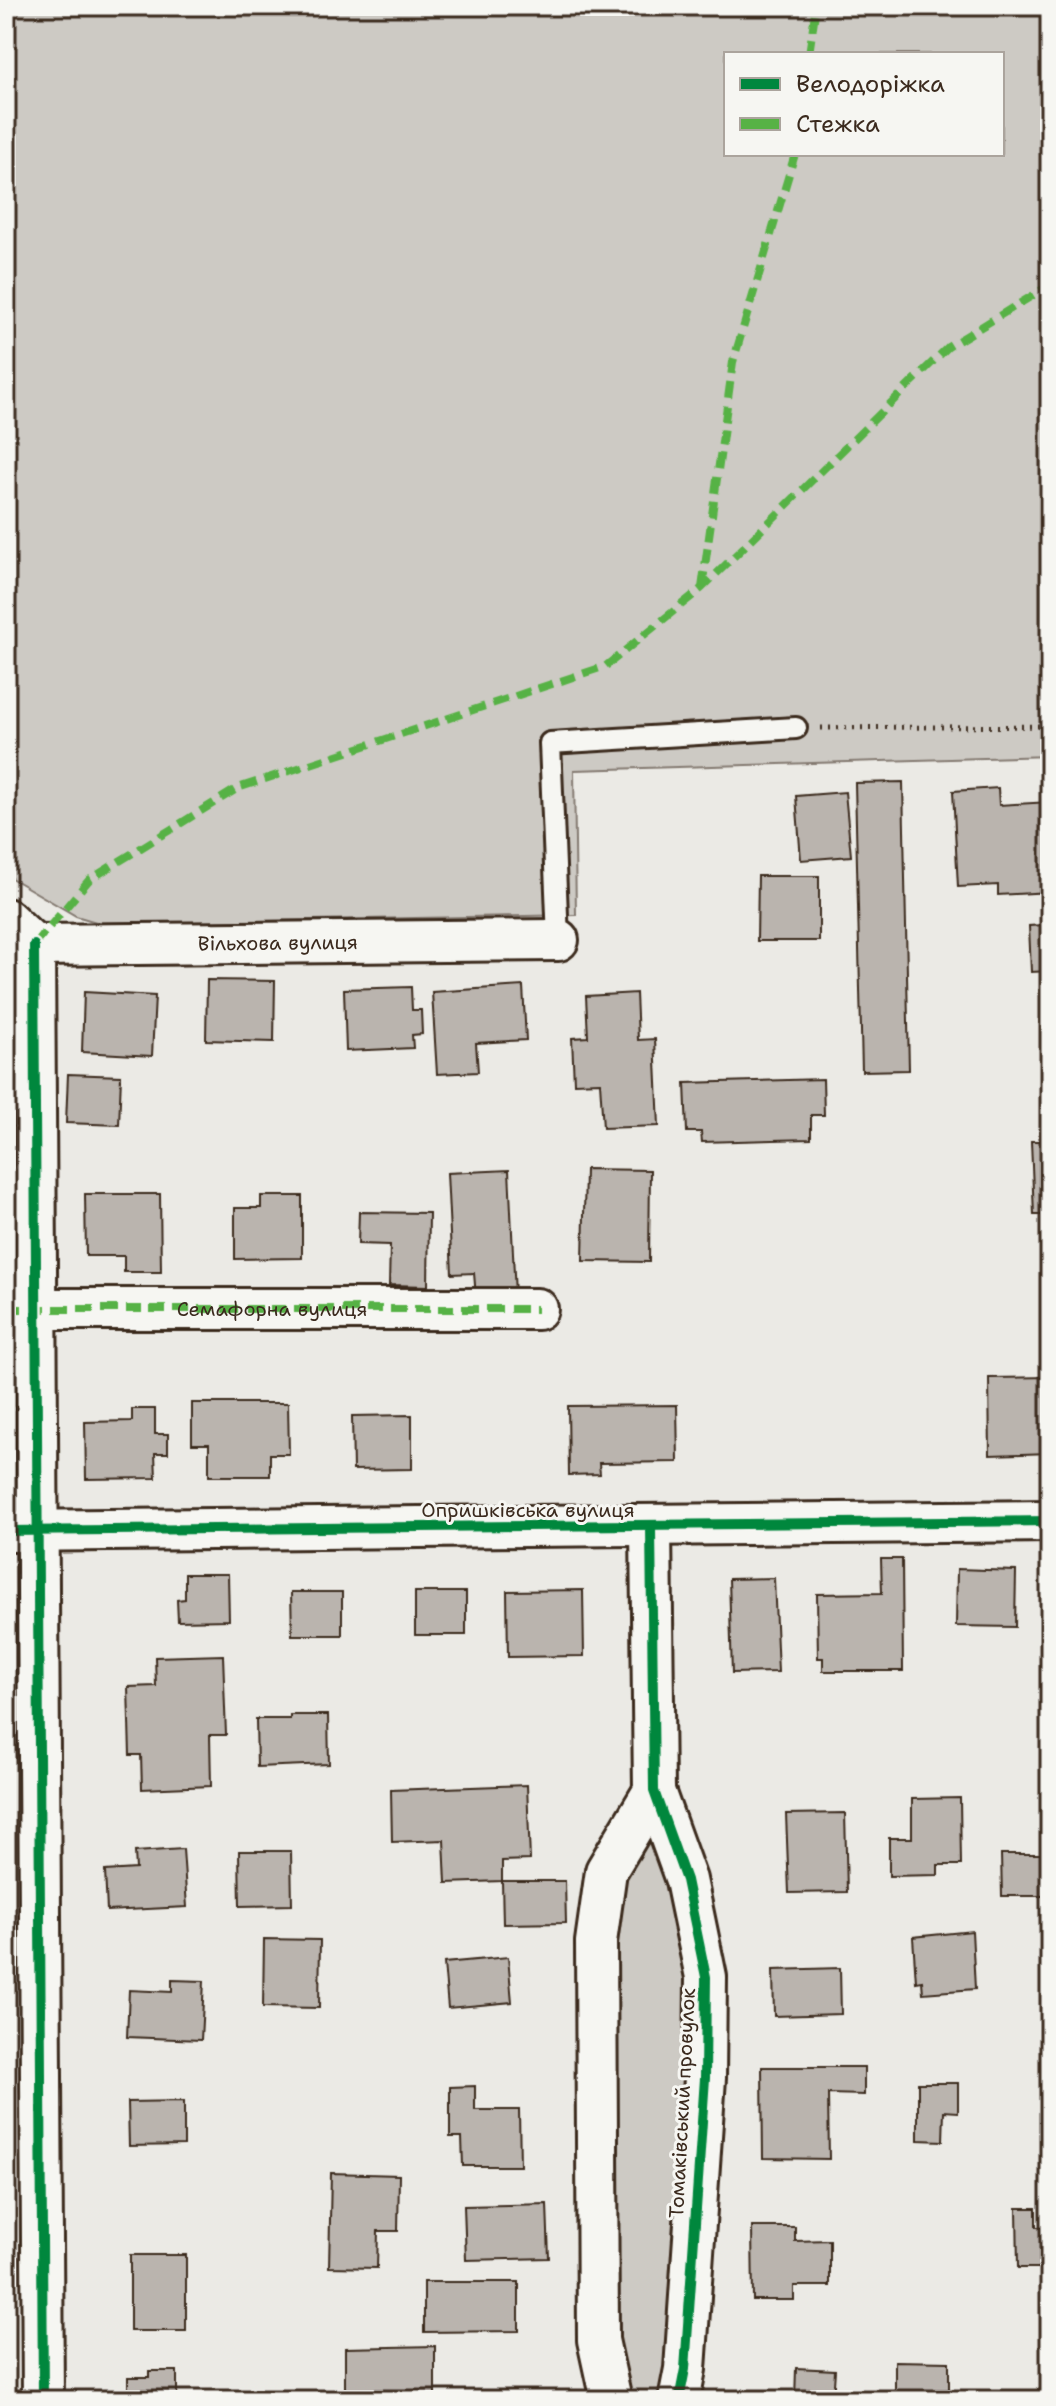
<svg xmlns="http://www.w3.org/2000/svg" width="1056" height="2406" viewBox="0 0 1056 2406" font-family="'Shantell Sans',sans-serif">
<rect width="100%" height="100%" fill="#ebeae5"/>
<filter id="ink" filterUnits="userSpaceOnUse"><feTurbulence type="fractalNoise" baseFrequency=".0125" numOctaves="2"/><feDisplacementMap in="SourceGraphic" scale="16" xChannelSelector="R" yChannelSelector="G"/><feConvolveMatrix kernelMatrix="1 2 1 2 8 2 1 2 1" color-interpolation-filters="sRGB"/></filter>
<g filter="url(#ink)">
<g fill="#cdcac4" stroke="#847a71" stroke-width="2" fill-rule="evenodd">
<path d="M6 6H1050V756L574 770 576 915 103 924 76 916 6 875ZM726 54H1002V154H726Z"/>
<polygon points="652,1833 693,1972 668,2400 625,2400 612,2333 612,1941 623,1881"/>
</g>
<g fill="#bab4ae" stroke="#3b2a1e" stroke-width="2">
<polygon points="903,782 909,1070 862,1071 855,783"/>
<polygon points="998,788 999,805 1050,802 1050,892 998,895 998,885 958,887 953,791"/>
<polygon points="845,792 851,856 801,860 796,796"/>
<polygon points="758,876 819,876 819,941 757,941"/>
<polygon points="1050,895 1050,971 1031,972 1029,926 1043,925 1041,896"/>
<polygon points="207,980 275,981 274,1042 206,1040"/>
<polygon points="523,986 526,1040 476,1043 478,1072 437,1074 432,992"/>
<polygon points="411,987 412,1010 421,1010 422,1034 412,1035 413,1048 346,1051 344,989"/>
<polygon points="84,992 155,996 152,1056 82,1052"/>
<polygon points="636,993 638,1040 655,1039 659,1126 603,1128 600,1082 574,1083 572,1038 588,1037 586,996"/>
<polygon points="68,1074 121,1076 119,1125 66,1123"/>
<polygon points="823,1079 824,1115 811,1115 811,1139 702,1142 701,1132 687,1132 685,1083"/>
<polygon points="1031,1141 1050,1141 1050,1215 1034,1215"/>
<polygon points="585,1169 650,1170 649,1262 583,1261"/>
<polygon points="509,1170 515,1295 476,1297 474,1273 452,1274 447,1173"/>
<polygon points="85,1194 160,1194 161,1272 124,1272 124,1256 86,1256"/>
<polygon points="261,1196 302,1196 302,1258 235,1259 235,1208 261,1208"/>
<polygon points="359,1212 429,1213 428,1286 389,1285 390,1245 358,1244"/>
<polygon points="1050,1377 1050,1453 990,1455 989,1378"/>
<polygon points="192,1403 288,1403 289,1454 270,1454 270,1476 209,1476 209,1444 192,1444"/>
<polygon points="677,1405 678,1462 599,1463 600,1474 569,1475 568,1406"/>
<polygon points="132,1409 155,1409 155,1434 168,1434 168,1453 155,1453 156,1478 86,1479 85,1422 132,1421"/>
<polygon points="412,1415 412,1469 353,1470 352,1416"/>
<polygon points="881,1559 902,1559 903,1671 823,1671 823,1658 818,1658 817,1594 882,1593"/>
<polygon points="957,1569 1016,1571 1015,1627 956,1626"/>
<polygon points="185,1574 228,1574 229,1620 178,1621 177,1600 185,1599"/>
<polygon points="774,1578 778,1672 732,1673 729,1579"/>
<polygon points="583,1590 584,1656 508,1657 507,1591"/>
<polygon points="291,1592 342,1592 342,1635 292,1635"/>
<rect x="415" y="1592" width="51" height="43"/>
<polygon points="223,1655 226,1735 210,1735 211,1786 142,1789 141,1755 130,1755 128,1687 156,1686 155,1657"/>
<polygon points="290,1715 328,1715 329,1764 257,1767 256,1719 290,1719"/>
<polygon points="527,1785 530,1860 502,1861 502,1881 446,1883 444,1840 392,1842 391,1790"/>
<polygon points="960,1798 961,1865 938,1865 938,1875 889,1876 889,1838 912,1838 912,1799"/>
<polygon points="845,1813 847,1892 789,1893 786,1814"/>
<polygon points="183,1849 187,1907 107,1911 105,1871 136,1869 135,1852"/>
<polygon points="239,1851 291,1851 292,1905 240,1906"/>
<polygon points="1001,1854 1046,1854 1046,1896 1002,1896"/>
<polygon points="502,1881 565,1881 566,1923 503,1924"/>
<polygon points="972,1931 975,1989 923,1993 922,1981 916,1982 913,1937"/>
<polygon points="264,1939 320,1940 319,2008 263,2007"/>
<polygon points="508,1957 512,2002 448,2008 444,1963"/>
<polygon points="840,1968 841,2014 774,2016 773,1970"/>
<polygon points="172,1980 204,1981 201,2040 127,2037 129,1990 172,1992"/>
<polygon points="762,2067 864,2067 864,2095 828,2094 829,2159 763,2158"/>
<polygon points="918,2083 958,2083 958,2112 944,2111 943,2141 918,2140"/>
<polygon points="475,2086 475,2110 519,2110 520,2166 463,2166 462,2137 450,2137 450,2087"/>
<polygon points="184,2101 184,2145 129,2146 128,2102"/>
<polygon points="331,2173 399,2175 398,2231 378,2231 377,2268 329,2267"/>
<polygon points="547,2204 549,2258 466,2260 464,2206"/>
<polygon points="1017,2208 1036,2208 1036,2227 1050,2227 1050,2268 1018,2268"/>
<polygon points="752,2227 795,2227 795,2241 830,2240 830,2286 794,2286 794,2300 753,2300"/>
<rect x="130" y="2255" width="56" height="76"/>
<polygon points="424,2282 519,2282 519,2331 424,2332"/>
<polygon points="435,2346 435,2400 345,2400 345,2348"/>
<polygon points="895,2361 949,2362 949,2400 895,2400"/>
<polygon points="796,2368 835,2370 833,2400 795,2400"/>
<polygon points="149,2371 177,2371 177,2400 128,2400 128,2377 149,2377"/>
</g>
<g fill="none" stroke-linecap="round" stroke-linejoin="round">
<defs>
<polyline id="service" points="558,940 550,743 796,728"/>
<g id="minor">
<path id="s1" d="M6 919 34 945 558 940"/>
<polyline points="34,945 43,2400"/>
<path id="s2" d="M6 1309H537"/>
<polyline points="651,1527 654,1791 686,1880 706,1977 705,2078 685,2369 679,2400"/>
<polyline points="6,1531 1050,1521"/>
<polyline points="611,2400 598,2340 596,1942 606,1871 654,1791"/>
</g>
</defs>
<use href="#service" stroke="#3b2a1e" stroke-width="26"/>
<use href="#minor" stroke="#3b2a1e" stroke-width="46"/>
<polyline stroke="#3b2a1e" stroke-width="5" stroke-dasharray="2 6" stroke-linecap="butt" points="821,728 1050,726"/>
<use href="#service" stroke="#f6f6f2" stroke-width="20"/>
<use href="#minor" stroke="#f6f6f2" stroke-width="40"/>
<g stroke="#57b245" stroke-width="8" stroke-dasharray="16 8" stroke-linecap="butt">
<polyline points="809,54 816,6"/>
<polyline points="702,588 733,362 795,154"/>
<polyline points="34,945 89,880 238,788 606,666 702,588 948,347 1050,285"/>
<polyline points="6,1309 537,1309"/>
</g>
<defs>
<g id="cycleway">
<polyline points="34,945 43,2400"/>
<polyline points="651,1527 654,1791 686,1880 706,1977 705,2078 685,2369 679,2400"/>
<polyline points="6,1531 1050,1521"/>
</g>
</defs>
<use href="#cycleway" stroke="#f6f6f2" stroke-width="15"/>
<use href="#cycleway" stroke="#00873e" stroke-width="10"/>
</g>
</g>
<g text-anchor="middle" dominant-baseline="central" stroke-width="6" stroke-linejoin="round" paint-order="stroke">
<g font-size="20" fill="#3b2a1e" stroke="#f6f6f2">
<text stroke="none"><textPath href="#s1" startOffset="282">Вільхова вулиця</textPath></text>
<text stroke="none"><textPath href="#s2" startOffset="266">Семафорна вулиця</textPath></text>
<text x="528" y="1510">Опришківська вулиця</text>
<text transform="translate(682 2103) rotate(-87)">Томаківський провулок</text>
</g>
</g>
<rect width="1056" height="2406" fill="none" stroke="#f6f6f2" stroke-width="32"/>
<rect x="16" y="16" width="1024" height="2374" fill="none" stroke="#3b2a1e" stroke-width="3" filter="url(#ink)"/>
<rect x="724" y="52" width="280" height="104" fill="#f6f6f2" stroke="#aba49d" stroke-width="2"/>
<rect x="740" y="78" width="40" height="12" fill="#00873e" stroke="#aba49d" stroke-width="2"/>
<text x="796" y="92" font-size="24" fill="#3b2a1e">Велодоріжка</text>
<rect x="740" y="118" width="40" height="12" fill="#57b245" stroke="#aba49d" stroke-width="2"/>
<text x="796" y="132" font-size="24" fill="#3b2a1e">Стежка</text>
</svg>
